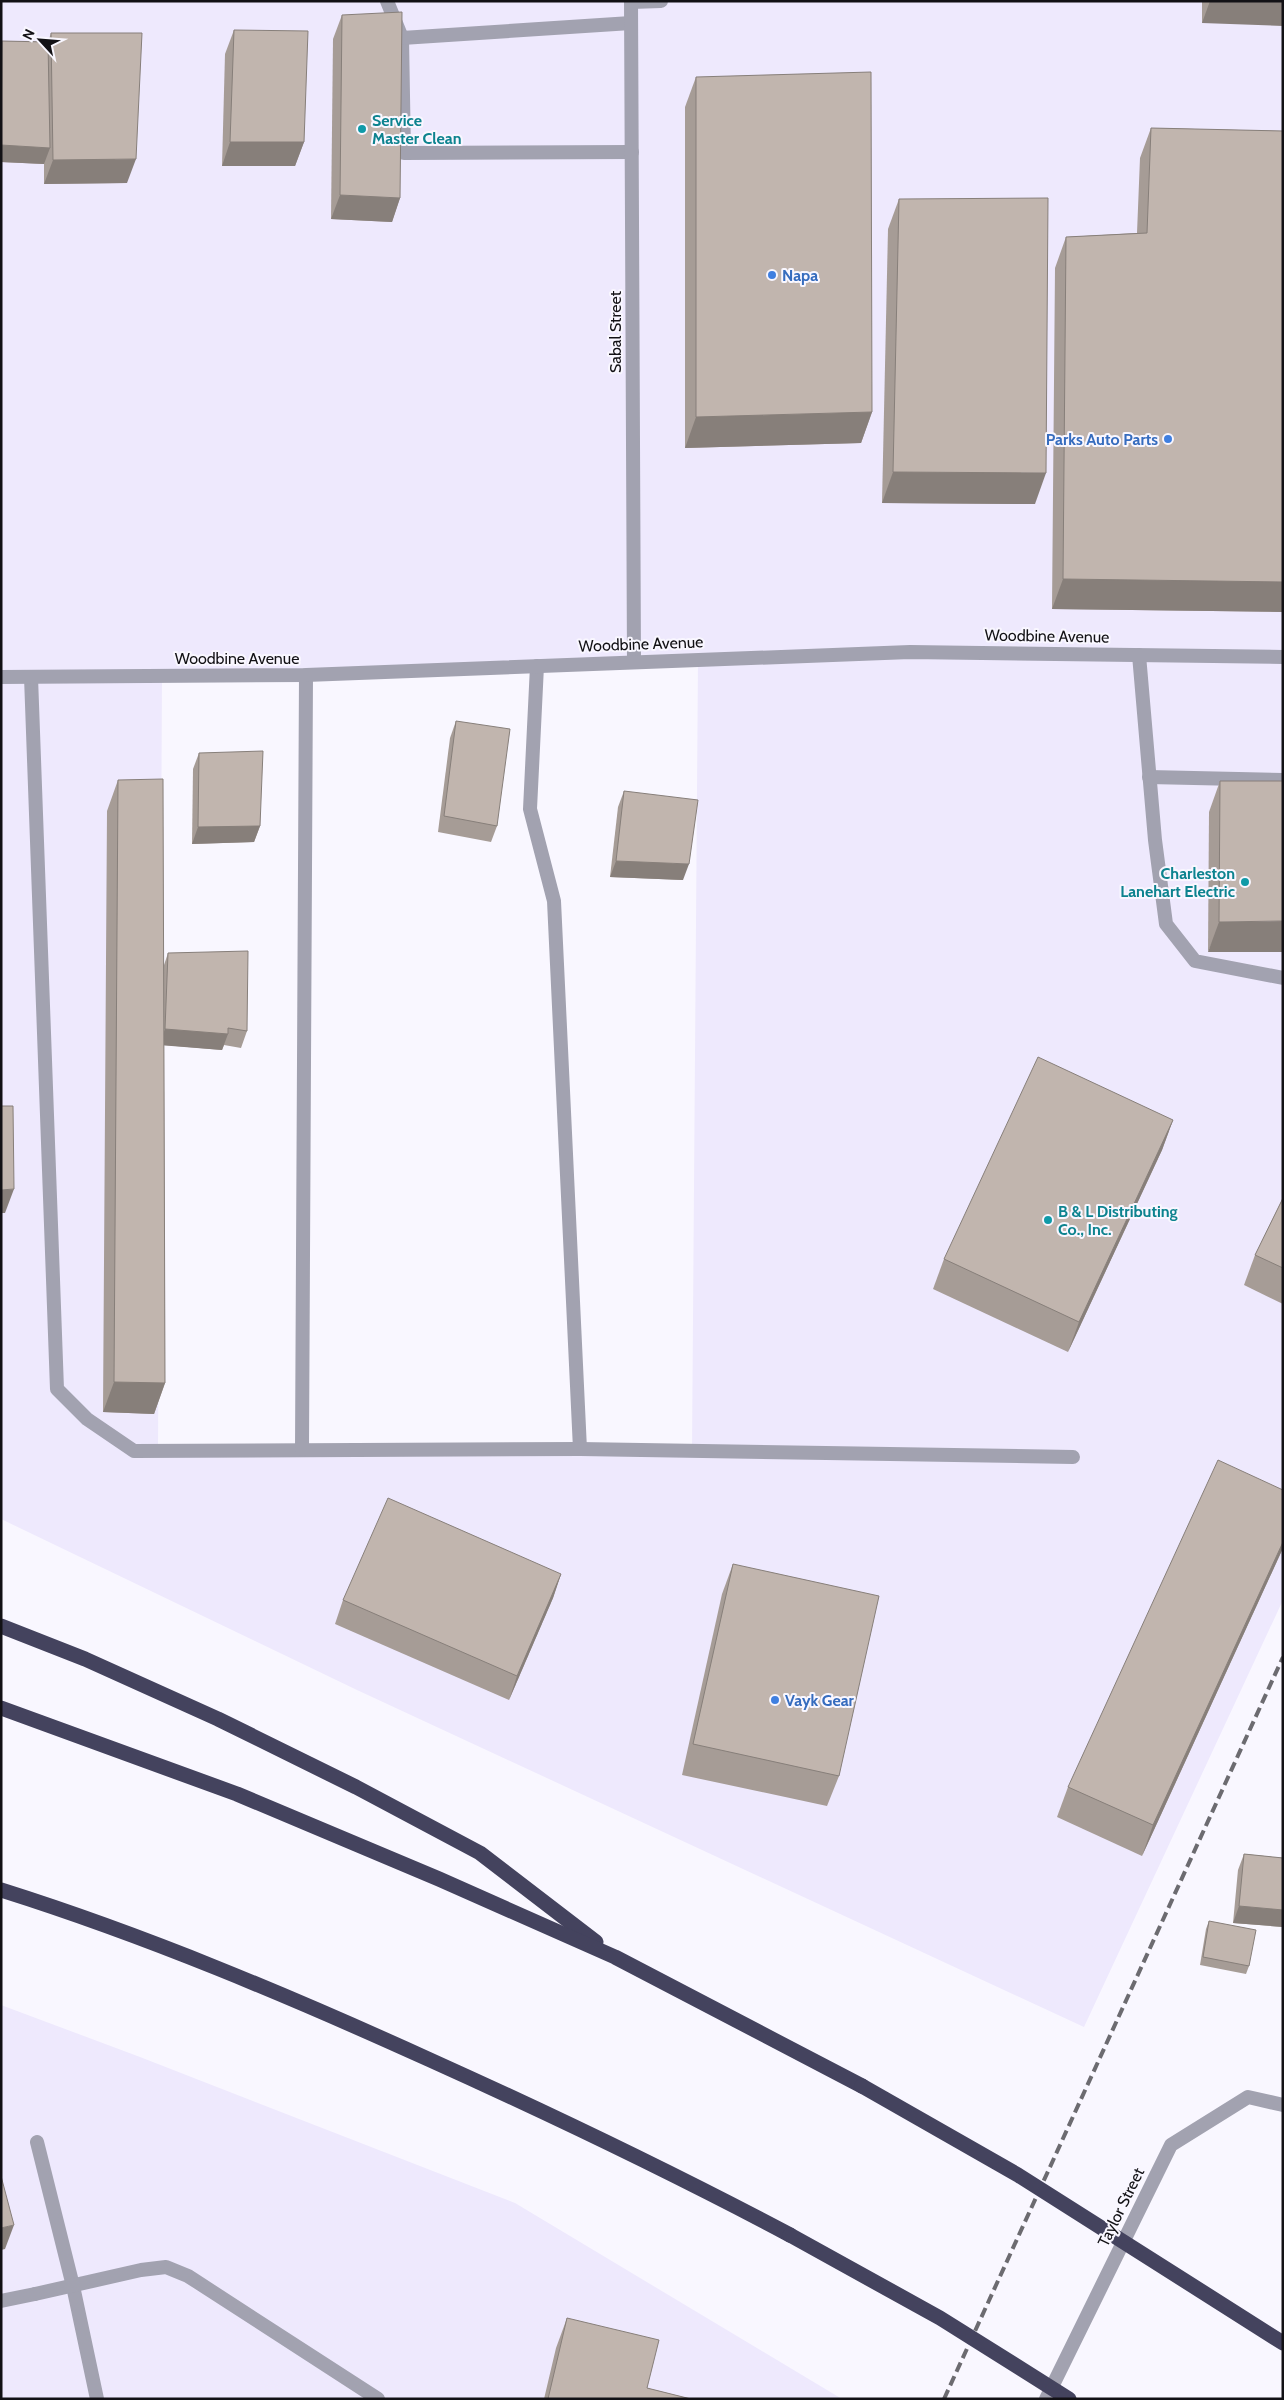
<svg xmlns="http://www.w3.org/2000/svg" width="1284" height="2400" viewBox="0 0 1284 2400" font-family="Cabin,sans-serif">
<rect width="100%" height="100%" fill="#f9f7ff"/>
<g fill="#eee9fd" fill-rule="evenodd">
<path d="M1 1H1283V1600L1084 2027 357 1690 1 1519ZM698 660 692 1451 158 1450 162 677Z"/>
<polygon points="1,2005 140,2057 515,2203 842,2399 1,2399"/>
</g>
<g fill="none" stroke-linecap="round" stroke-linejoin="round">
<g stroke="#a2a2b0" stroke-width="14">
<polyline points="387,1 402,38 404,153 632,152"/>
<polyline points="631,2 661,1"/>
<polyline points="402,38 631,23"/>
<polyline points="1139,655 1155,840 1166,924 1195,961 1283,978"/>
<polyline points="537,666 530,809 554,901 580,1449"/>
<polyline points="31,677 57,1389 87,1419 134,1451 580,1449 1073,1457"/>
<polyline points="1149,777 1283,780"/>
<polyline points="302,1449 306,675"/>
<polyline points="37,2142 73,2286 97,2399"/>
<polyline points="35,2294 141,2270 166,2267 188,2276 378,2399"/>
</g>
<g stroke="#a2a2b0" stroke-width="14">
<polyline points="631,1 634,662"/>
<polyline points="1,677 306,675 910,652 1283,657"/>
<polyline points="1,2301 35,2294"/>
<polyline points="1046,2399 1171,2145 1248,2097 1283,2105"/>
</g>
<g stroke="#44435e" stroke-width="15">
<polyline points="1,1626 85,1659 218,1719 356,1787 480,1853 596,1942"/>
<polyline points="1,1708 237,1794 439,1879 615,1957 862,2086"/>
<path d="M1 1890C147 1936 289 1996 428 2059 550 2114 671 2172 790 2235"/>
</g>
<polyline stroke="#6c6b70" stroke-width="4" stroke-dasharray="10 5" stroke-linecap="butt" points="944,2399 1283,1657"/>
<g stroke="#44435e" stroke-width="15">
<polyline points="862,2086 1018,2175 1283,2343"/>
<polyline points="790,2235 940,2318 1069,2399"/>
</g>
</g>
<g fill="#a69c96">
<polygon points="1202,1 1283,1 1202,23"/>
<polygon points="342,15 400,198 392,222 331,219 333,39"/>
<polygon points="234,30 304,142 295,166 222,166 225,54"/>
<polygon points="51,33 127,183 44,184 44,164 1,162 2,41 48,42"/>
<polygon points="696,77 872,412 861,443 685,448 685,107"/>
<polygon points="1151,128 1283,131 1283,612 1052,609 1055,268 1066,237 1137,233 1140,158"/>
<polygon points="899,199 1035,504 882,503 888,229"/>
<polygon points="456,721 497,826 491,842 438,832 450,738"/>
<polygon points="199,753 260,826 254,842 192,844 193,769"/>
<polygon points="118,780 164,965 168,953 247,1031 241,1048 224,1045 222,1050 164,1045 165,1383 154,1414 103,1412 107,811"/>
<polygon points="1220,781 1283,781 1208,952 1209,812"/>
<polygon points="624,791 683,880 610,877 618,807"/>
<polygon points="1173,1120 1162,1150 1068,1352 933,1289 944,1259"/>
<polygon points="1283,1198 1283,1304 1244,1285 1255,1255"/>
<polygon points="1283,1490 1283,1548 1142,1856 1057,1817 1068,1787"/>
<polygon points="733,1564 839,1776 827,1806 682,1775 722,1594"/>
<polygon points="561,1574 553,1598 509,1700 335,1624 343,1600"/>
<polygon points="1244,1854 1283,1858 1283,1927 1233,1923 1238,1870"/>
<polygon points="1209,1921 1249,1966 1246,1974 1200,1965 1206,1929"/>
<polygon points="567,2318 647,2388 691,2399 544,2399 556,2348"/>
</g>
<g fill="#877f7a">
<polygon points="1210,1 1283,2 1283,26 1202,23"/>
<polygon points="230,142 304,142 295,166 222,166"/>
<polygon points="1,145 50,148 44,164 1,162"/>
<polygon points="136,159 127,183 44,184 53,160"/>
<polygon points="340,195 400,198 392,222 331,219"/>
<polygon points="872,412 861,443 685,448 696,417"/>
<polygon points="893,472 1046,473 1035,504 882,503"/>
<polygon points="1063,579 1283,582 1283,612 1052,609"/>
<polygon points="260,826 254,842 192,844 198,827"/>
<polygon points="616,861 689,864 683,880 610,877"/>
<polygon points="1283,921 1283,952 1208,952 1219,922"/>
<polygon points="165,1029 228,1034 222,1050 159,1045"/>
<polygon points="1173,1120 1162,1150 1068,1352 1079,1322"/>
<polygon points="14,1189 5,1213 1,1213 1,1190"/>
<polygon points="114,1382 165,1383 154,1414 103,1412"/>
<polygon points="1283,1542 1283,1548 1142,1856 1153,1825"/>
<polygon points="561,1574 553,1598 509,1700 517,1676"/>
<polygon points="1239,1906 1283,1910 1283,1927 1233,1923"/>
<polygon points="14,2225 5,2249 1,2250 1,2228"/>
</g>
<g fill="#c1b5ae" stroke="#877f7a">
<polygon points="402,12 400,198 340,195 342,15"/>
<polygon points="234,30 308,31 304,142 230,142"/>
<polygon points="51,33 142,33 136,159 53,160"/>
<polygon points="2,41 48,42 50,148 1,145"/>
<polygon points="871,72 872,412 696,417 696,77"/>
<polygon points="1151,128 1283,131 1283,582 1063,579 1066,237 1147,233"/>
<polygon points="1048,198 1046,473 893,472 899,199"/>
<polygon points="456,721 510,729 497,826 444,816"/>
<polygon points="263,751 260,826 198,827 199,753"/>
<polygon points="163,779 165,1383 114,1382 118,780"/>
<polygon points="1220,781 1283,781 1283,921 1219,922"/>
<polygon points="624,791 698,800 689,864 616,861"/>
<polygon points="248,951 247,1031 228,1028 228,1034 165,1029 168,953"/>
<polygon points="1038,1057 1173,1120 1079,1322 944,1259"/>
<polygon points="1,1106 13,1106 14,1189 1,1190"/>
<polygon points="1283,1198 1283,1268 1255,1255"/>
<polygon points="1218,1460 1283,1490 1283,1542 1153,1825 1068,1787"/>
<polygon points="388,1498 561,1574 517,1676 343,1600"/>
<polygon points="733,1564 879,1596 839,1776 693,1744"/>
<polygon points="1244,1854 1283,1858 1283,1910 1239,1906"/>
<polygon points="1209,1921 1256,1930 1249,1966 1203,1957"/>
<polygon points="1,2176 14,2225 1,2228"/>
<polygon points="567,2318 659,2340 647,2388 691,2399 548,2399"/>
</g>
<g fill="#0f9aa8" stroke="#f9f7ff" stroke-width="2">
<circle cx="362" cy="129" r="5"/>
<circle cx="1245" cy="882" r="5"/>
<circle cx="1048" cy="1220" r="5"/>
</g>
<g fill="#3f7fe0" stroke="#f9f7ff" stroke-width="2">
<circle cx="772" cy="275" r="5"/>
<circle cx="1168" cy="439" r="5"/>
<circle cx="775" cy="1700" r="5"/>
</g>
<g text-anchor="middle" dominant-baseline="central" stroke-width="4" stroke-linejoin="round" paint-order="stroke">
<g font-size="16" font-weight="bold" fill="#0d838f" stroke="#f9f7ff" text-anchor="start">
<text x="372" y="120">Service<tspan x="372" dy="18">Master Clean</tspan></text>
<text x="1235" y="873" text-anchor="end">Charleston<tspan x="1235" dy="18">Lanehart Electric</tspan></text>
<text x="1058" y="1211">B &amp; L Distributing<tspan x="1058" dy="18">Co., Inc.</tspan></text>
</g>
<g font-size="16" font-weight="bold" fill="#366cbe" stroke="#f9f7ff" text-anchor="start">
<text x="782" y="275">Napa</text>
<text x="1158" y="439" text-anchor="end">Parks Auto Parts</text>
<text x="785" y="1700">Vayk Gear</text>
</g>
<g font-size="16" fill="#121115" stroke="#f9f7ff">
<text transform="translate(615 332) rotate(-90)">Sabal Street</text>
<text transform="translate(1047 636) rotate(1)">Woodbine Avenue</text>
<text transform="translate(641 644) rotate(-2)">Woodbine Avenue</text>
<text x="237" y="658">Woodbine Avenue</text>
<text transform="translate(1121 2207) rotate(-64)">Taylor Street</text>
</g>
</g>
<rect width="1284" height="2400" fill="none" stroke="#121115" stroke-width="5"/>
<g transform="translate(40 40) rotate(296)" stroke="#f9f7ff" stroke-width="4" paint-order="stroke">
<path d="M0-4L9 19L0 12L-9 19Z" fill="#121115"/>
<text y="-8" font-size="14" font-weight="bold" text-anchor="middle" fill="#121115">N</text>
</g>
</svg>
